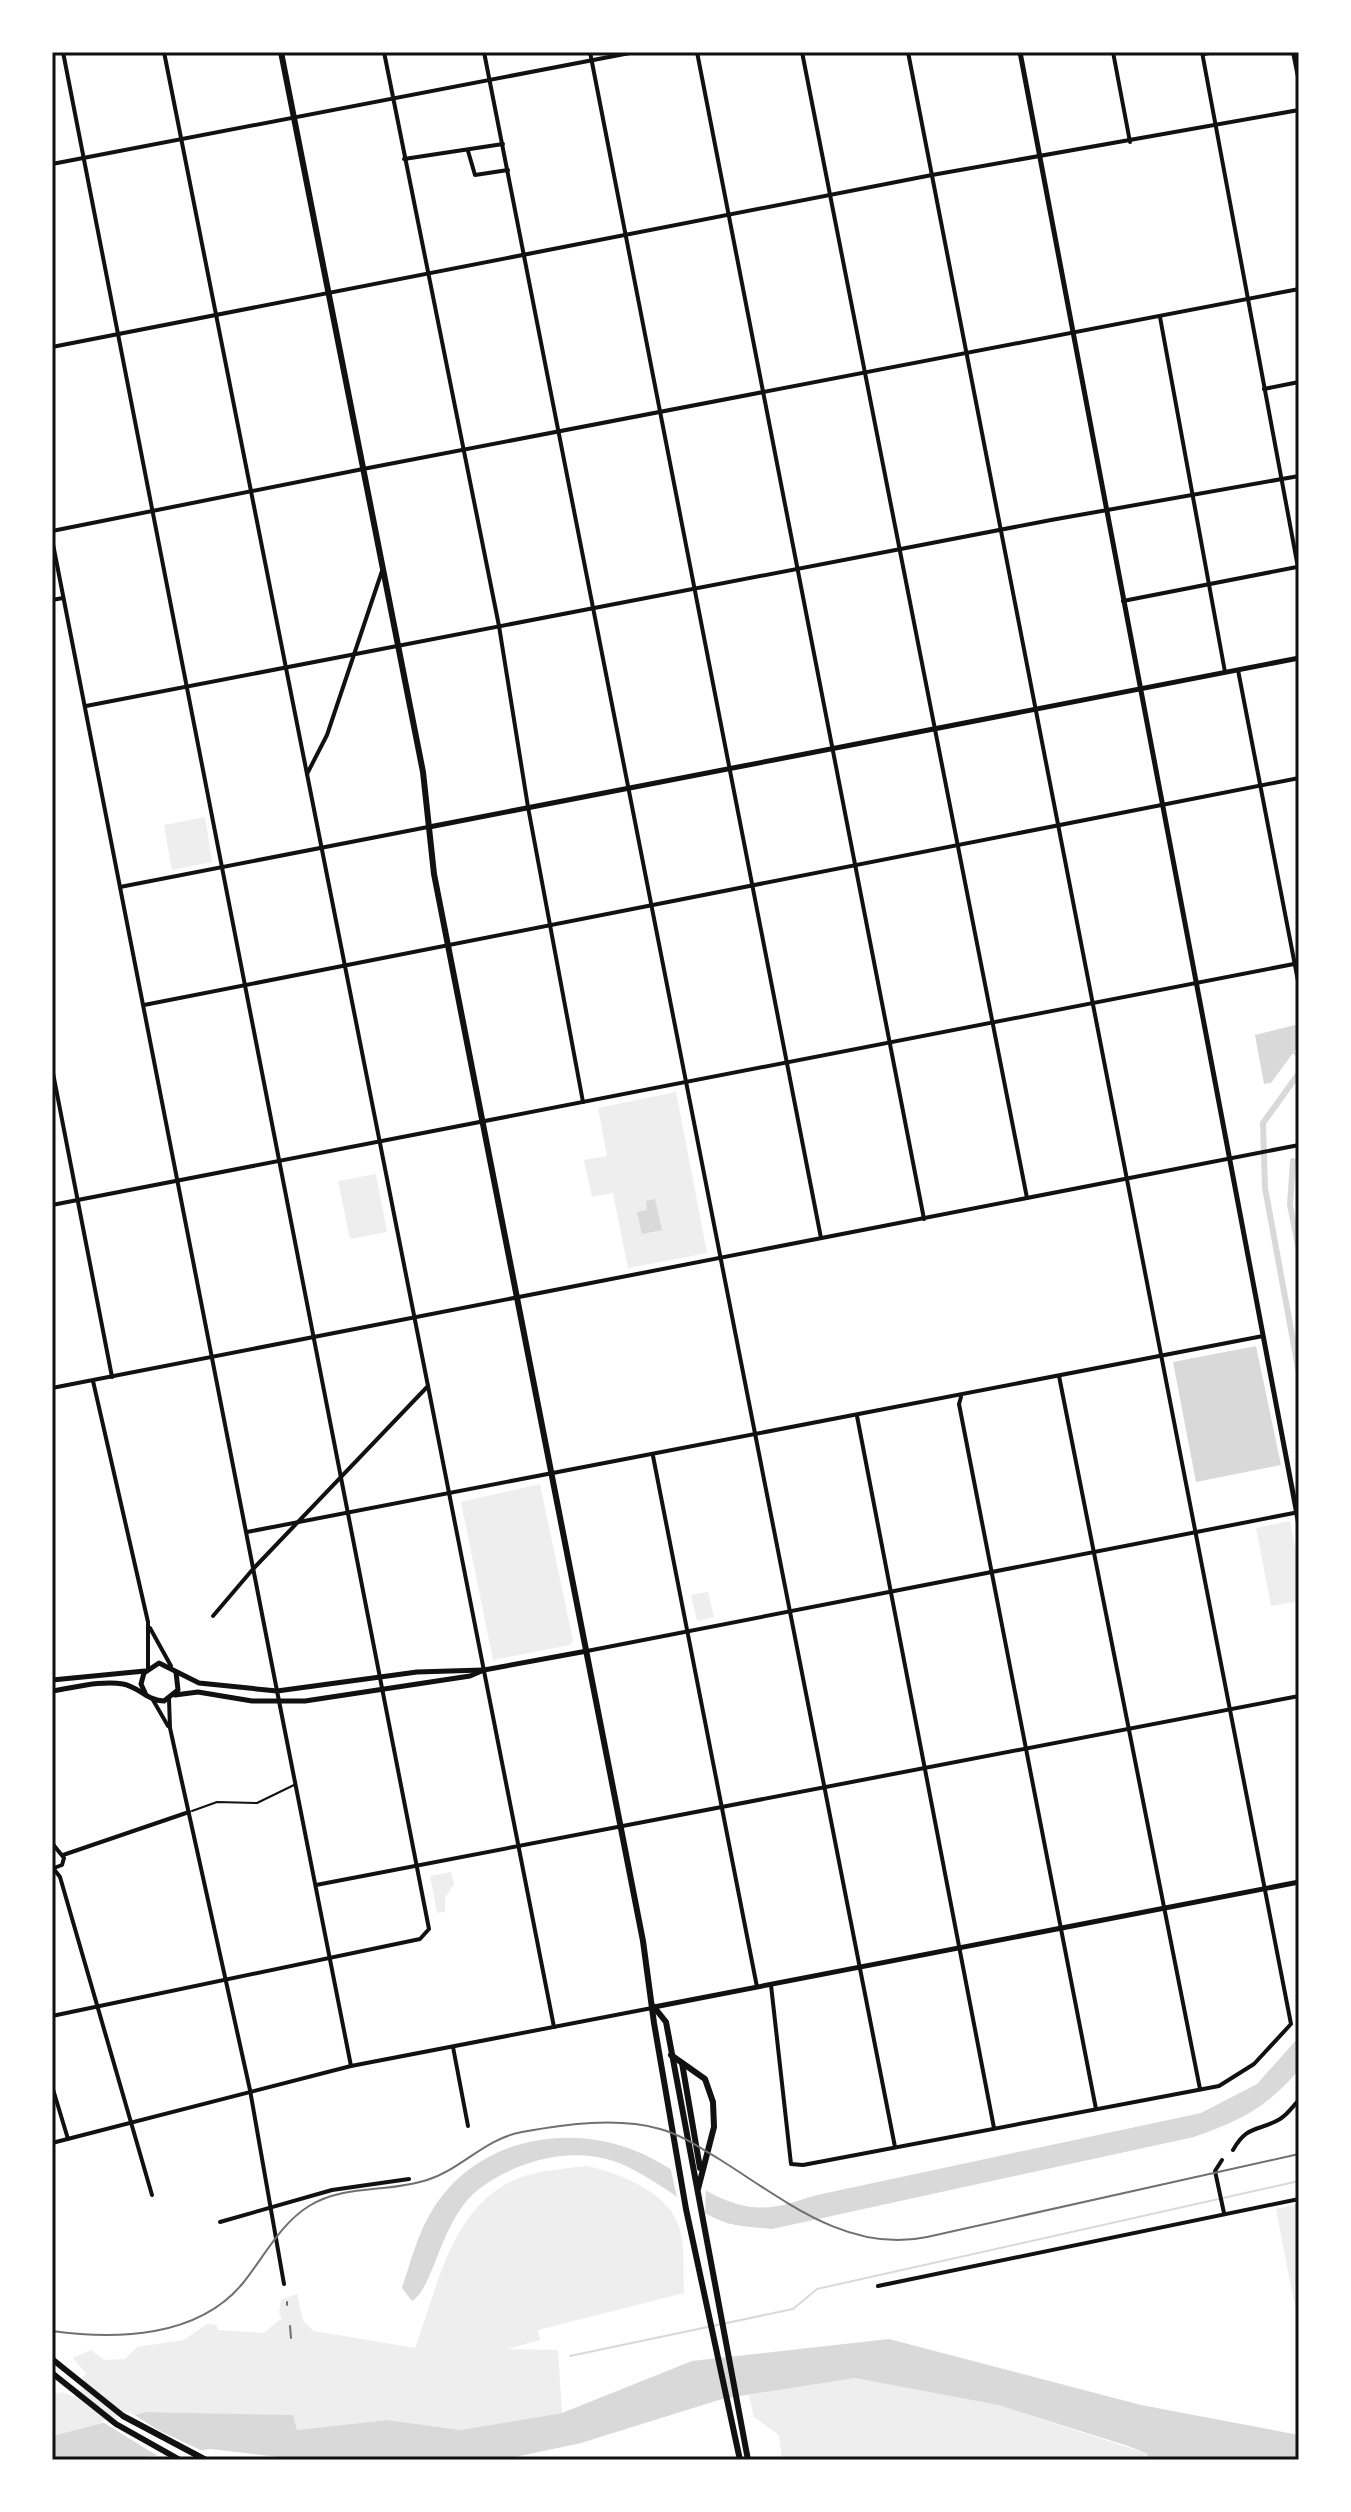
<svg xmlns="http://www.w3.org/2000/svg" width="1351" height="2512" viewBox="0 0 1351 2512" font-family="Lora,serif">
<rect width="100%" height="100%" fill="#fff"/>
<g fill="#eee">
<polygon points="205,817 212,862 172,870 164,825"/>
<polygon points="676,1092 707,1253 628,1268 613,1193 592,1197 584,1160 607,1156 598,1108"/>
<polygon points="376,1174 387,1232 350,1239 338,1181"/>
<polygon points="540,1484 573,1641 570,1645 493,1660 461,1502"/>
<polygon points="1290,1521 1299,1567 1299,1601 1271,1606 1256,1528"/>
<polygon points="708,1592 714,1617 697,1621 691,1595"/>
<polygon points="451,1872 454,1884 445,1898 445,1912 437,1913 430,1876"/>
<path d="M586 2166C619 2172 672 2194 680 2230 685 2250 683 2273 684 2293L538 2330 540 2340 507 2349 558 2350 562 2413 460 2430 387 2420 297 2430 293 2415 146 2412 52 2436V2388L58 2394 62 2392 74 2397 86 2385 82 2377 86 2374 73 2358 91 2350 104 2360 125 2359 137 2347 184 2340 207 2324 217 2325 218 2330 264 2333 282 2318 279 2313 281 2300 297 2294 303 2321 314 2331 415 2348C438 2287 451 2205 519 2178 540 2170 564 2169 586 2166Z"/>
<polygon points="1299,2204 1299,2328 1276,2209"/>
<polygon points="855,2378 998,2405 1148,2454 1148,2460 782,2460 779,2435 754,2417 749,2395"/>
</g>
<g fill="#d9d9d9">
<polygon points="1299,1024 1299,1045 1271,1083 1264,1084 1255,1035"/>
<polygon points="655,1199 662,1230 642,1234 637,1212 647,1210 646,1201"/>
<polygon points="1256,1346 1281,1465 1196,1482 1173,1362"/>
<path d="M1299 2037V2070C1266 2108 1241 2120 1194 2137L772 2229C756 2227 738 2227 724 2222 691 2209 664 2186 634 2170 584 2142 522 2157 479 2189 440 2219 435 2287 412 2301L402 2288C410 2264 417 2236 430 2214 473 2139 568 2120 643 2154 678 2170 714 2203 752 2207 776 2210 796 2201 817 2195L1201 2113 1257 2084Z"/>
<polygon points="889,2339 1141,2405 1299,2435 1299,2460 1148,2460 1148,2454 1128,2446 998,2405 855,2378 722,2399 581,2443 501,2460 304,2460 211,2449 120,2460 52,2460 52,2436 146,2412 293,2415 297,2430 387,2420 460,2430 562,2413 692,2361"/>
</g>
<g fill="#fff">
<polygon points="670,2166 706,2185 705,2217 678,2202"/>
<polygon points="130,2412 158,2430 207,2453 161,2458 101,2421"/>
</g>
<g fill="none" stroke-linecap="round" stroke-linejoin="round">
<g stroke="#d9d9d9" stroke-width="2">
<polyline points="1293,1052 1299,1057"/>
<polyline points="570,2356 793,2309 817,2289 1299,2181"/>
</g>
<g stroke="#d9d9d9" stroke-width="6">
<polyline points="1299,1073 1263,1123 1265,1188 1299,1373"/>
<polyline points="1293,1161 1290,1205 1299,1250"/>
</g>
<g stroke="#111" stroke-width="2">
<polyline points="1204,55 1220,52"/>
<polyline points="192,1811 217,1802 257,1803 294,1785"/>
</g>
<g stroke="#111" stroke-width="4">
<polyline points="164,52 307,774"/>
<polyline points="384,52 499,626 528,807 583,1102"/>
<polyline points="484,52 895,2147"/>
<polyline points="590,52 821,1238"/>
<polyline points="697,52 924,1219"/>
<polyline points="802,52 1027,1198"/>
<polyline points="1113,52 1130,142"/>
<polyline points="1202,52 1299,573"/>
<polyline points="1293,52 1299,82"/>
<polyline points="468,151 475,175 508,170"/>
<polyline points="404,159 503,144"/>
<polyline points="1160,317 1225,672"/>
<polyline points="52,347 932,175 1299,110"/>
<polyline points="1264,389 1299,382"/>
<polyline points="363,469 1299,289"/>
<polyline points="52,600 63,598"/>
<polyline points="1123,601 1297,567"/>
<polyline points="1238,670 1299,986"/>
<polyline points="86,706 1051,520 1299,476"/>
<polyline points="144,1005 1299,778"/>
<polyline points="52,1068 112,1377"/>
<polyline points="52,1205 1299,963"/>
<polyline points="1059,1376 1200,2089"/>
<polyline points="93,1381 148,1622 148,1668"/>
<polyline points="428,1386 554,2027"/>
<polyline points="52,1388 1299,1145"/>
<polyline points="961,1397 959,1404 1096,2109"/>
<polyline points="857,1416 994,2128"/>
<polyline points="653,1456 757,1987"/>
<polyline points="247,1532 1263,1336"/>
<polyline points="213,1616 253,1569"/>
<polyline points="150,1628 171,1666"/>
<polyline points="279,1701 351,2066"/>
<polyline points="52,1843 64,1858 62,1865 54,1868"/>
<polyline points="63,1855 189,1812"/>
<polyline points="53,1868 60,1877 152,2195"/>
<polyline points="316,1885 1299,1696"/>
<polyline points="771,1985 791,2164 803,2165 1219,2086 1254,2064 1291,2024 908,52"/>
<polyline points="52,2016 420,1939 429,1929 63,52"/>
<polyline points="453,2047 468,2126"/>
<polyline points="52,2086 68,2139"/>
<polyline points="250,2090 284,2284"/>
<path d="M1233 2150C1248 2124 1258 2132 1280 2119 1288 2114 1293 2106 1299 2100"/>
<polyline points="1222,2160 1215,2171 1224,2213"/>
<polyline points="220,2222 332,2190 409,2179"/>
<polyline points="878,2286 1299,2199"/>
</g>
<g stroke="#111" stroke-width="4">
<polyline points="52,164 635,52"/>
<polyline points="52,531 363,469"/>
<polyline points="52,539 279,1701"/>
<polyline points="120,887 428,827"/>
<polyline points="253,1569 428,1386 307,774 327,735 382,571"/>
<polyline points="587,1651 1299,1512"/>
<polyline points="169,1699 170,1728 250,2090"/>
<polyline points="153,1700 168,1726"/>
<polyline points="52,2143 351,2066 652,2008"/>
</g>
<g stroke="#111" stroke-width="5">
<polyline points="1020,52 1299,1525"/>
<polyline points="429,827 1299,658"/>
<polyline points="52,1680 145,1671"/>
<path d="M52 1691C74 1688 101 1680 123 1684 139 1687 148 1701 164 1701L178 1690 176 1672"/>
<polyline points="146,1695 141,1684 144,1673 159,1663 199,1683 277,1691 417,1672 483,1670"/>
<polyline points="175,1695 198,1692 252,1701 305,1701 470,1676 484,1670 587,1651"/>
<polyline points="654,2007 1299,1882"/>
</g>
<g stroke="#111" stroke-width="6">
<polyline points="281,52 423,772 434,874 643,1941 654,2023 686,2209 740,2460"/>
<polyline points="654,2007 666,2022 748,2460"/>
<polyline points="671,2055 705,2079 713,2102 714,2127 698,2189"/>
<polyline points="682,2063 700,2168"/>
</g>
<g stroke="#111" stroke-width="6">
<polyline points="52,2359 123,2416 206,2460"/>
<polyline points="52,2373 116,2424 180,2460"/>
</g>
<g stroke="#707070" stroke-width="2">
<polyline points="287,2302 287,2305"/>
<polyline points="290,2326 291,2338"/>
<path d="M52 2331C116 2340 198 2338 243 2283 264 2257 280 2224 309 2206 345 2184 388 2193 427 2180 462 2169 484 2139 522 2132 566 2124 617 2117 660 2129 682 2135 700 2148 719 2159 783 2199 848 2254 927 2237L1299 2154"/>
</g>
</g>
<rect width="1351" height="2512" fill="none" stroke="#ffffff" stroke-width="108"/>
<rect x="54" y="54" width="1243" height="2404" fill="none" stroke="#111" stroke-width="3"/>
</svg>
